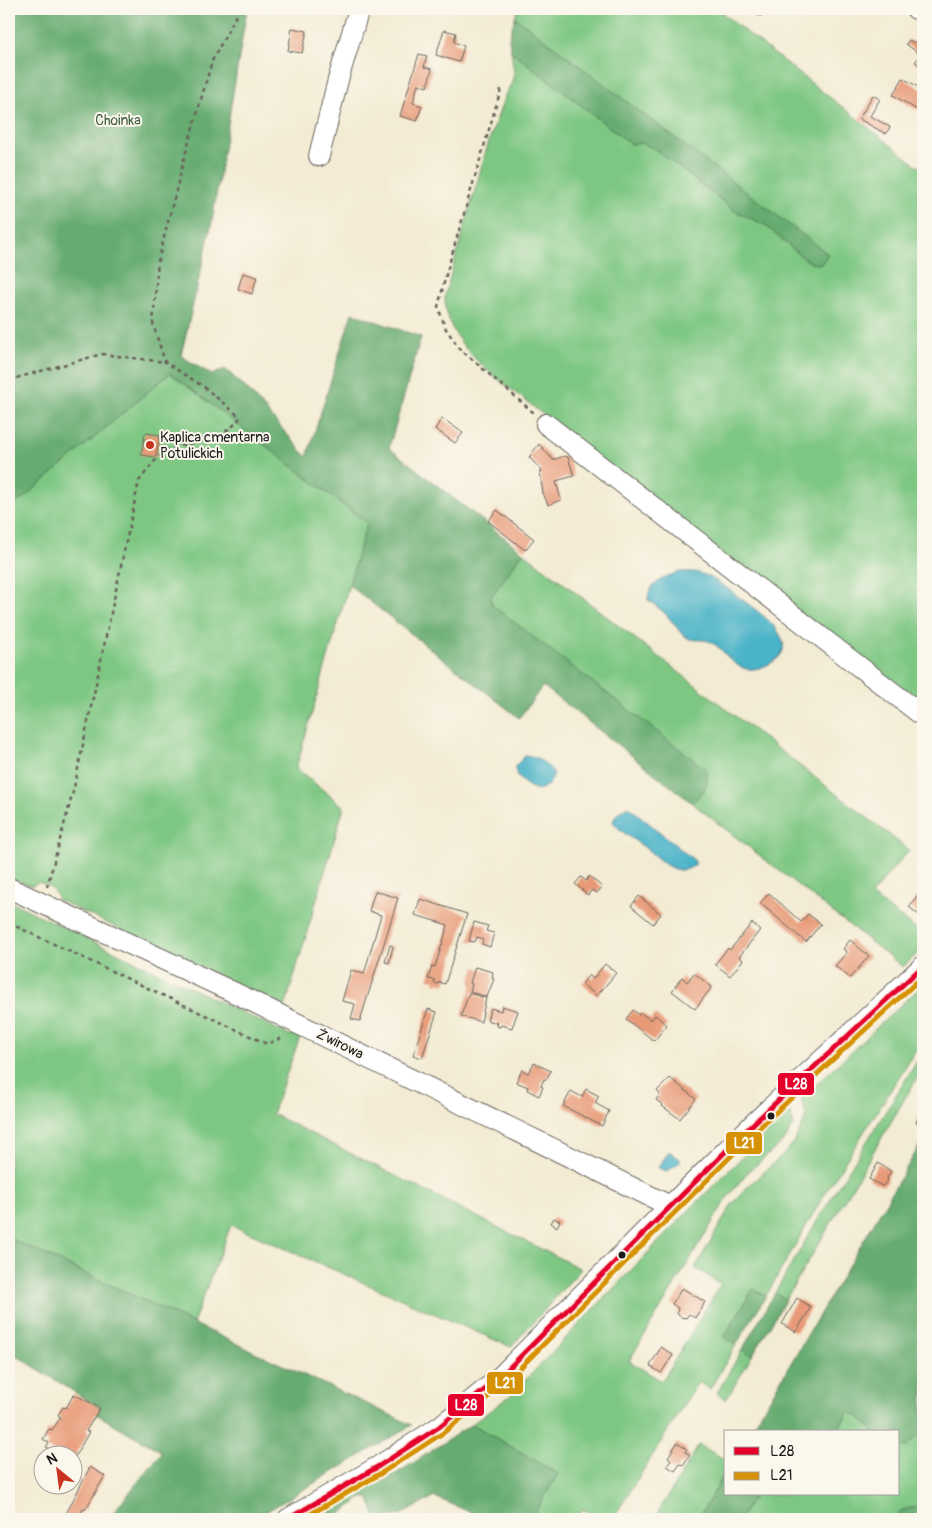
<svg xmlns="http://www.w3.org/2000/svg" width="932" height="1528" viewBox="0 0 932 1528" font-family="Pangolin,sans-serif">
<rect width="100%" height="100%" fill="#fbf7ec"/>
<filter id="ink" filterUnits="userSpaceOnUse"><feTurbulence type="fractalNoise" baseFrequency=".02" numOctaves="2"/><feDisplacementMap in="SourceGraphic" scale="10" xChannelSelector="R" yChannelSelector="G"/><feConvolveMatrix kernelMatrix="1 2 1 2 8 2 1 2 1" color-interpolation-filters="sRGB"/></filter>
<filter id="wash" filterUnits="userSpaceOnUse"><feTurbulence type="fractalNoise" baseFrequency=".0096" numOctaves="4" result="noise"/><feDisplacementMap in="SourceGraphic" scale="20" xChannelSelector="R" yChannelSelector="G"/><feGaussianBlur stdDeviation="1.12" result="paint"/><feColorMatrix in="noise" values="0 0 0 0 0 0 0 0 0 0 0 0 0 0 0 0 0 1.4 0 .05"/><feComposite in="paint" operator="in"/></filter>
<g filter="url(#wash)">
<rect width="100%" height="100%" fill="#f3ebd3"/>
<g fill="#7ec783" stroke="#4d7250">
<path d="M518 9H725L723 14 923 170V711L536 409C501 380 443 346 445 295L488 144 506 93 512 82 514 73 511 51 631 144 642 143 655 149 735 211 765 225 800 255 811 263 821 264 828 254 515 17Z"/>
<path d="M170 373 221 412 248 390 269 414 253 436 367 523 296 768 344 807 285 1007 58 900C54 889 49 886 39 882L31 886 9 877V508L27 495Z"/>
<polygon points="523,552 909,850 871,895 923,934 923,949 903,967 692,803 705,790 492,605 491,597"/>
<polygon points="9,901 289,1035 301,1034 272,1114 581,1269 511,1347 231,1225 193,1323 9,1238"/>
<polygon points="923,984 923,1039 824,1195 766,1296 753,1289 724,1337 736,1345 710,1389 698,1382 613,1519 600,1519 583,1509 576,1519 531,1519 558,1474 472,1424 510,1396 692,1207 790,1110 793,1125 785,1140 747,1173 727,1198 629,1361 662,1381 721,1284 695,1268 731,1206 745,1189 785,1153 795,1140 804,1122 806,1114 801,1099"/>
<polygon points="923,1052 923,1068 786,1299 775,1293 818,1219"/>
<polygon points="742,1350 752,1356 726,1400 717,1393"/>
<polygon points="848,1412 858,1416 874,1432 837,1432"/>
<path d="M923 1431V1507C911 1507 901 1508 895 1519H740L755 1494H898V1444L907 1447Z"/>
<polygon points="699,1445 726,1460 726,1472 698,1519 654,1519"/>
</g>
<g fill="#66ac71" stroke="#416446">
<path d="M9 9H247L211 227 181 356 212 375 225 369 248 390 307 457 352 313 421 337 389 448 523 552 491 597 492 605 707 770C708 788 704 791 692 803L543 686 519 718 349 585 367 523 170 373 27 495 9 508Z"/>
<polygon points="515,17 828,254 821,264 811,263 800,255 765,225 735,211 655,149 642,143 631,144 511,51 509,39"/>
<polygon points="923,1140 923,1431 907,1447 898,1444 898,1432 874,1432 858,1416 848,1412 837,1432 750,1432"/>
<polygon points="9,1238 412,1425 254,1519 108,1519 162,1452 96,1414 100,1408 9,1351"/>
<polygon points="753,1289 766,1296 736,1345 724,1337"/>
<polygon points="775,1293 786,1299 752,1356 742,1350"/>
<path d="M472 1424 558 1474 531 1519H470L474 1514 435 1497C416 1506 399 1519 377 1519L368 1498H361L334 1519H317L407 1467Z"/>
<polygon points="726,1472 726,1494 755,1494 740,1519 698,1519"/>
<path d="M923 1507V1519H895C901 1508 911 1507 923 1507Z"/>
</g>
<g fill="#4ab3c8" stroke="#336872">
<path d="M679 572C687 572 695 571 702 574 716 579 728 589 740 598 758 611 808 645 769 664 762 668 751 671 743 668 729 663 724 649 711 642 703 638 693 642 686 637 681 634 673 622 668 617 662 610 655 605 648 600 648 583 665 577 679 572Z"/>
<path d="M526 755C537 756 549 765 554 775L549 784 540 790C529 789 514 778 515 766Z"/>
<path d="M628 806 695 861V865C675 880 659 858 644 847 633 839 622 833 613 822 615 814 621 810 628 806Z"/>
<polygon points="669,1151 680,1159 680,1162 667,1171 658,1168"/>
</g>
<g id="blocks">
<g fill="#e89a77">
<polygon points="751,9 763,9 761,16 750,13"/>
<polygon points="292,28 307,31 302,53 288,51"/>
<polygon points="444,30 456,33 454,42 464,46 459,62 436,55"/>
<polygon points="920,34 923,36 923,68 915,62 921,55 906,44 909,40 915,43"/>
<polygon points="419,54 427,56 424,67 432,69 427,87 418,84 413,103 422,106 417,121 400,116"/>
<polygon points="903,78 923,90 923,98 917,110 893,95"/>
<polygon points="873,95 880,99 870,116 890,127 886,134 859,119"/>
<polygon points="243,273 257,277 252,294 238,289"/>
<polygon points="442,418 463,433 455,443 435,429"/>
<polygon points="145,433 160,435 156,457 141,455"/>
<polygon points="539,444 553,460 564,456 568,457 574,476 556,481 561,500 548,505 543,493 540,473 542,471 529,457"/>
<polygon points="497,510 534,539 525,550 488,521"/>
<polygon points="589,876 602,887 597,893 592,890 588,895 575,884 581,877 586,881"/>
<polygon points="375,891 398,898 360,1021 351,1019 355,1004 342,1001 351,970 364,974 381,915 369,911"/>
<polygon points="920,892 923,894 923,918 909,907"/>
<polygon points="769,893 801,922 808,914 821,924 806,942 760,903"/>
<polygon points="639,896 661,914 653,924 631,906"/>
<polygon points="420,899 467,914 445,984 439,982 438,984 434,983 435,980 428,979 432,966 435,967 448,925 415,915"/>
<polygon points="474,922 488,926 486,931 494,933 490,947 482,944 483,939 477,937 475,942 469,941"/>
<polygon points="752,923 760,930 739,957 743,960 730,976 715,964 728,948 730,950"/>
<polygon points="850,940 869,956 850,978 835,966 847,952 843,949"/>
<polygon points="390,945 393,946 389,963 385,962"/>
<polygon points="605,964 616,973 597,996 582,984 589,975 593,979"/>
<polygon points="475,967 493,972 492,978 494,979 487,997 470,992 472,984 470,983"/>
<polygon points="694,973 712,987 695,1009 672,991 682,977 687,982"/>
<polygon points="469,993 486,998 481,1022 461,1016"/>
<polygon points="502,1006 518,1011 512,1028 501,1025 500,1027 496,1026 497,1023 487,1020 491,1008 501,1011"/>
<polygon points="428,1009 437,1012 422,1058 413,1055"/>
<polygon points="633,1010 639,1015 641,1013 651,1020 655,1015 667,1025 654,1041 626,1019"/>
<polygon points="534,1063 551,1071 546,1080 544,1079 541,1086 543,1087 539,1096 527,1090 528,1087 516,1082 522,1070 528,1073"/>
<polygon points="670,1078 696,1099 680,1119 662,1106 663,1105 656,1100 660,1094 657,1091"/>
<polygon points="586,1089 599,1096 595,1103 609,1111 602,1126 563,1106 571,1091 582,1097"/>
<polygon points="923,1109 923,1127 916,1122"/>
<polygon points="878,1163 891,1171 887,1178 888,1181 882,1186 869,1179"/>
<polygon points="554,1218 560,1221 557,1227 551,1223"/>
<polygon points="682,1288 705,1302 695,1318 689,1314 686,1318 680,1317 677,1313 678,1308 672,1304"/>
<polygon points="797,1298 811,1307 796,1332 782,1324"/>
<polygon points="661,1347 673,1355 661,1373 650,1366"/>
<polygon points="74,1394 100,1408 86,1431 89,1432 74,1458 68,1454 67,1456 61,1456 46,1447 49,1443 43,1439 49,1429 52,1430 61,1417 58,1415 63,1407 66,1408"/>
<polygon points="677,1443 687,1449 685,1452 690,1455 683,1465 680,1464 675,1471 667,1466 671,1460 668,1457"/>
<polygon points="90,1467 105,1476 85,1510 83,1509 77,1519 71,1519 65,1516"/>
</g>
</g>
</g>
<g filter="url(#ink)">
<use href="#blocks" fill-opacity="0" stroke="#67645c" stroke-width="1"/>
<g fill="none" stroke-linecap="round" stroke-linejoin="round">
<defs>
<g id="minor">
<polyline points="916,9 923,11"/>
<polyline points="319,156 338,80 359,9"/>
<polyline points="546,424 923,716"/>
<polyline points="9,888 233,992 670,1206"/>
<polyline points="288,1519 379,1466 439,1427 498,1379 670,1206 754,1123 923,966"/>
</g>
</defs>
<use href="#minor" stroke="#67645c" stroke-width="22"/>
<g stroke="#67645c" stroke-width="2.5" stroke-dasharray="4 4" stroke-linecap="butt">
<polyline points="501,89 447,271 438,307 446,329 460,349 534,413"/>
<polyline points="9,380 102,354 165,362"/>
<path d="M47 887 73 792 139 481C148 470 158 454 171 448 179 445 190 444 198 442 212 439 234 430 240 417L204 387 165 362 153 324 158 261 184 159 212 61 239 10 242 9"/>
<polyline points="9,923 267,1044 284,1037"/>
</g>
<use href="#minor" stroke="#fff" stroke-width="20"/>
<defs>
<polyline id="bus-1" points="288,1519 379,1466 439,1427 498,1379 754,1123 923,966"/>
<polyline id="bus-2" points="302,1519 383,1472 443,1433 503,1385 759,1128 923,976"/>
</defs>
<use href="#bus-1" stroke="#fbf7ec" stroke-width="9"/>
<use href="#bus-2" stroke="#fbf7ec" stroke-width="9"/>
<use href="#bus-1" stroke="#e4002b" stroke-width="5"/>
<use href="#bus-2" stroke="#d69104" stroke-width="5"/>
</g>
</g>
<circle fill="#c8321e" stroke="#fbf7ec" stroke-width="2" cx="150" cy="445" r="5"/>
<g fill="#1c1c1c" stroke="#fbf7ec" stroke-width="2">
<circle cx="771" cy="1116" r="4.5"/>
<circle cx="622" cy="1255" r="4.5"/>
</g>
<g text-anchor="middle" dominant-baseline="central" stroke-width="4" stroke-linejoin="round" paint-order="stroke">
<g font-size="14" fill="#436045" stroke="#fbf7ec">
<text x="118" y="120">Choinka</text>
</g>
<g font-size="14" fill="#1c1c1c" stroke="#fbf7ec" text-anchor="start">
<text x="160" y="437">Kaplica cmentarna<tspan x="160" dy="16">Potulickich</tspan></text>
</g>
<g font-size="14" fill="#1c1c1c" stroke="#fbf7ec">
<text transform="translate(340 1044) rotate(26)">Żwirowa</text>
</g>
</g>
<g stroke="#fbf7ec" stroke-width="2">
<rect x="777" y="1072" width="38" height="24" rx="5" fill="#e4002b"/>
<rect x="725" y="1131" width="38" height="24" rx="5" fill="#d69104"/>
<rect x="486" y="1371" width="38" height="24" rx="5" fill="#d69104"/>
<rect x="447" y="1393" width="38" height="24" rx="5" fill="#e4002b"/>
</g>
<g font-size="14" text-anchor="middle" font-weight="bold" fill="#fff">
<text x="796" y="1089">L28</text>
<text x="744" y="1148">L21</text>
<text x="505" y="1388">L21</text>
<text x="466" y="1410">L28</text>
</g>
<rect width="932" height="1528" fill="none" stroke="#fbf7ec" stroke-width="30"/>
<rect x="724" y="1430" width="175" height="65" fill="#fbf7ec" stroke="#a29f99"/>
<rect x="734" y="1447" width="25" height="8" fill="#e4002b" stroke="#a29f99"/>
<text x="770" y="1456" font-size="15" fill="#1c1c1c">L28</text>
<rect x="734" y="1472" width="25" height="8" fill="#d69104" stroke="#a29f99"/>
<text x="770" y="1480" font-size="15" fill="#1c1c1c">L21</text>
<g transform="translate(58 1470) rotate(331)"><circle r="24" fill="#fbf7ec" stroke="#a29f99"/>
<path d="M0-4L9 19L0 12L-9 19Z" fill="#c8321e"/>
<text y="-8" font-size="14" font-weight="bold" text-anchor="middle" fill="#1c1c1c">N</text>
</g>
</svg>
